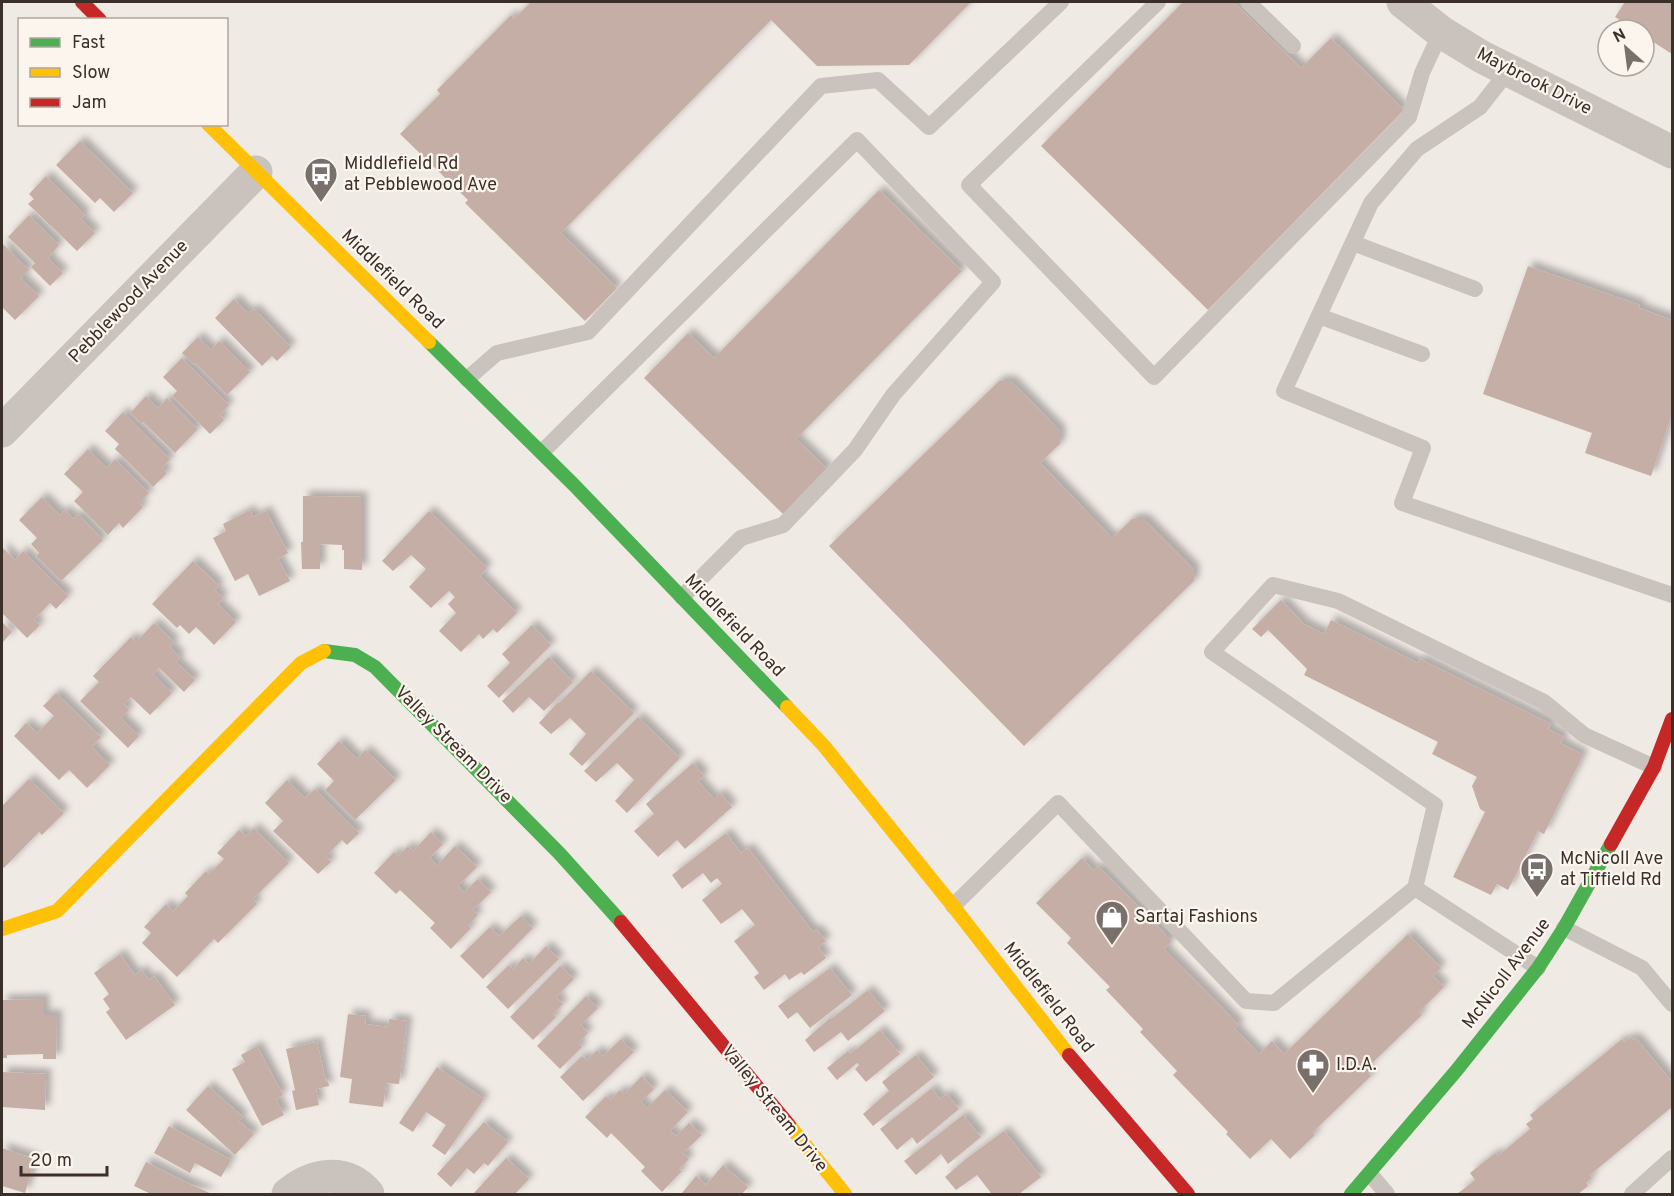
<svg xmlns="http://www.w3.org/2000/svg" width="1674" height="1196" viewBox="0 0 1674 1196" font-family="Overpass,sans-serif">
<defs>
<filter id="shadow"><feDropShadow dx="5.5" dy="-5.5" stdDeviation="3" flood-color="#0004"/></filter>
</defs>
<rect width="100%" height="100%" fill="#f0eae5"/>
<g fill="#c5aea5" filter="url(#shadow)">
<polygon points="531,2 971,2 909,65 817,66 771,20 561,233 617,288 585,321 465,203 468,200 400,134 440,94 437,90 511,15 514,19"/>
<polygon points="1183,2 1233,2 1301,68 1331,38 1404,110 1208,310 1041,146"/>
<polygon points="1625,2 1672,2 1672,54 1644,36 1644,30 1635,30 1615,17"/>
<polygon points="80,141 133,193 114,212 100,198 95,203 56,165"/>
<polygon points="46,176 85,215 81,219 95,233 77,251 28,204 34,199 29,194"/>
<polygon points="879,190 962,271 796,439 828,470 784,515 644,378 688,333 714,358"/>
<polygon points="29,215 59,245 48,258 63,273 50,286 31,267 35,263 8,237"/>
<polygon points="2,243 29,270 21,278 39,296 15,320 2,307"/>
<polygon points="1528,266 1640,305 1639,308 1672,320 1672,414 1651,476 1585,453 1592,433 1483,394"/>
<polygon points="234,299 248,313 254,309 291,347 277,361 272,356 262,366 215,318"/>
<polygon points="198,337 211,350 219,341 250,372 227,395 195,363 194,365 182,353"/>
<polygon points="182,358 229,405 220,415 224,420 210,434 172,396 177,391 163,377"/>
<polygon points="999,381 1011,381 1060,431 1060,444 1040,463 1112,538 1132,519 1144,519 1194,569 1194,581 1024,746 829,546"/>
<polygon points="146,396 158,408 167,398 198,429 175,453 143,422 142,424 130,413"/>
<polygon points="123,412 170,459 162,468 167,473 153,487 115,449 119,444 105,431"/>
<polygon points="88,449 107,468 115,459 149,493 139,503 143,507 123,528 119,523 108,535 74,501 83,492 64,474"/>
<polygon points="303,496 362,497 362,570 344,569 344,550 342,550 342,545 320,544 320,569 302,569 301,542 303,542"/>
<polygon points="42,497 60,515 65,510 74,519 78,514 103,540 61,581 36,556 39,553 31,544 37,538 19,520"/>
<polygon points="250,510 253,517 266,511 288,553 278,559 290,581 259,596 248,574 235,581 213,538 226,531 223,524"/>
<polygon points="429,511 487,568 480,576 517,613 497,633 493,629 483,639 479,634 461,652 439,631 456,613 448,604 455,597 449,591 431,608 409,587 426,569 411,555 393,571 382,561"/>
<polygon points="2,547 15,560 23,551 68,596 56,609 50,603 34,620 40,625 27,638 2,613"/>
<polygon points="193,561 219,586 215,590 223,598 218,604 236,622 214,645 196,627 189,634 180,625 177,628 152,604"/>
<polygon points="1281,600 1304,624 1324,634 1331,620 1418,663 1420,659 1551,724 1548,729 1564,737 1560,743 1583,755 1544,834 1538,831 1508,890 1497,884 1491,895 1453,877 1485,812 1480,809 1472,786 1477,777 1432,754 1438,742 1304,675 1307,669 1268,630 1261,637 1252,629"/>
<polygon points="2,622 12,632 2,643"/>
<polygon points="154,623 174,642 170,647 180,657 176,662 195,680 184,692 159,668 153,674 172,693 150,715 131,697 124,704 129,710 121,718 139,736 128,748 80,701 99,682 93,676 131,637 136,642"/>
<polygon points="532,625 551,645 499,698 487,686 510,663 502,654"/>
<polygon points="549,657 573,682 544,711 529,697 513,713 502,701"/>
<polygon points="591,671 634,713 582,766 569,754 586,734 570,718 551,734 539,723 558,702 559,703"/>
<polygon points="56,693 101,737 92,747 110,765 87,788 69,770 59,780 14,736 26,723 37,733 54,716 43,706"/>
<polygon points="638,717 680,758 627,813 615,801 634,780 617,763 596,782 584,771"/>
<polygon points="339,741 357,759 365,750 396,780 355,820 325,790 334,781 317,764"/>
<polygon points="693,763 704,776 698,781 714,799 720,793 732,807 685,849 677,840 658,857 634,831 654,814 646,804"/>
<polygon points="29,779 64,813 42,835 39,832 4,868 2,866 2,806"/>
<polygon points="287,780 305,798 315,789 359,833 347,845 342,840 326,856 331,862 318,874 273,831 283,821 265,803"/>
<polygon points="254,828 289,863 253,899 257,904 218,943 214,939 177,977 142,943 151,933 144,927 166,904 173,911 188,896 185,893 206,871 209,874 224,859 217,853 239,830 246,836"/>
<polygon points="431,832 443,844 430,858 437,865 455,846 477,867 458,886 464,892 478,879 491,892 473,910 478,915 468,925 471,928 451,949 430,928 435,923 400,890 396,894 374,873 394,852 398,856 408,846 413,851"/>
<polygon points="726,833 741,853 748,848 813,932 816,929 826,941 818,947 826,958 804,975 801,972 789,980 785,974 764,990 754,977 759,973 734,941 755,925 742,909 721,924 702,900 722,884 717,878 711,883 703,873 682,889 672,875"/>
<polygon points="1082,858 1094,871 1098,866 1172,941 1164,949 1239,1025 1235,1029 1259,1054 1272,1041 1284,1054 1408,934 1441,968 1433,976 1444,987 1419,1012 1422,1015 1365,1070 1371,1076 1313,1132 1315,1135 1290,1159 1271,1139 1250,1159 1226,1134 1228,1132 1173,1075 1177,1071 1140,1032 1143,1029 1106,990 1110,987 1067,943 1071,938 1036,903"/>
<polygon points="521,916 533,928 483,979 460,956 490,927 499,936"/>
<polygon points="546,946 559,959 508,1009 486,987 509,965 513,969 523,958 529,964"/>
<polygon points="120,954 135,975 142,970 149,980 154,976 175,1005 126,1040 106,1012 110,1009 103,999 109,994 94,973"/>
<polygon points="560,966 574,979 556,997 563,1004 553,1014 556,1017 533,1040 510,1017"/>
<polygon points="830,968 852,995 810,1028 797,1012 788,1019 778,1006"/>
<polygon points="868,990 885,1011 848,1041 841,1032 814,1052 805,1040 830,1018 831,1019"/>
<polygon points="586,996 598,1008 581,1025 588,1033 578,1043 582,1047 560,1069 537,1046"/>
<polygon points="44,999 44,1015 57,1015 56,1059 43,1059 43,1054 7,1055 7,1058 2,1058 2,1000"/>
<polygon points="348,1014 366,1016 365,1024 388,1027 389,1019 407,1021 399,1084 386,1083 383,1107 349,1103 352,1079 340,1077"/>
<polygon points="880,1030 900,1054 866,1082 855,1069 859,1065 857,1063 837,1080 827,1068 848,1051 850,1054"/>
<polygon points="1631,1037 1633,1040 1636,1038 1672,1082 1672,1107 1590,1175 1592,1178 1586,1183 1588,1186 1578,1194 1457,1194 1475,1180 1470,1173 1495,1153 1498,1156 1530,1129 1526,1124 1533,1119 1530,1115 1622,1039 1624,1042"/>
<polygon points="621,1039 634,1052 583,1101 560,1077 582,1056 587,1060 597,1050 603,1056"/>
<polygon points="317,1042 326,1082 328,1081 329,1086 316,1089 319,1105 296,1110 292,1091 295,1090 286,1049"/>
<polygon points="257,1046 283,1095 276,1099 284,1115 262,1126 232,1069 245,1062 241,1055"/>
<polygon points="916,1055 934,1077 873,1126 863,1114 889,1091 882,1082"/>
<polygon points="437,1067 484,1099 445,1155 432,1146 446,1125 426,1112 413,1132 399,1123"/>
<polygon points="2,1072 46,1074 45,1110 2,1107"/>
<polygon points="642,1076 654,1089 641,1102 647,1108 665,1090 688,1112 670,1131 676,1136 689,1123 702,1135 683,1153 689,1159 679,1169 682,1171 662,1192 641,1171 645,1167 611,1133 607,1138 585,1117 606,1096 610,1100 620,1090 624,1094"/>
<polygon points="208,1086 243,1117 239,1121 254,1134 235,1155 186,1110"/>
<polygon points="932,1088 940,1099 947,1094 959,1109 917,1144 912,1137 897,1150 880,1129"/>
<polygon points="963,1115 981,1137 948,1164 941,1154 916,1175 904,1161"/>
<polygon points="484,1122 508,1142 488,1166 484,1163 474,1174 467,1168 451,1187 437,1174"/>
<polygon points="169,1126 231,1160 221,1177 195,1163 190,1173 154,1153"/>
<polygon points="1004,1131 1041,1177 1019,1194 988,1194 991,1193 977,1175 956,1190 945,1177 967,1158"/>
<polygon points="2,1148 35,1159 25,1193 2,1186"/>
<polygon points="506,1158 529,1179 515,1194 473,1194"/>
<polygon points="146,1162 190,1184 212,1194 151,1194 134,1186"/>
<polygon points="723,1165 748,1187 742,1194 681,1194 696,1176 706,1185"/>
</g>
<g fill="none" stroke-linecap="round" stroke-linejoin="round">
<g stroke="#c9c2bd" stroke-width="16">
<polyline points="1158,2 969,185 1154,377 1409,117 1422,73 1441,32"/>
<polyline points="1248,2 1293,46"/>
<polyline points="1509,70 1480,107 1417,149 1371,203 1284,391 1423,448 1402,503 1672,595"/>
<polyline points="1353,243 1475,289"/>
<polyline points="1319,316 1422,354"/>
<polyline points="467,379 497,353 588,332 821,86 878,80 929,127 1061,2"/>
<polyline points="542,452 857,140 993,282 893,395 855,450 783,525 741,538 682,597"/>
<polyline points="1415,888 1538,968"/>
<polyline points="953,906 1058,803 1246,1001 1274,1003 1415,888 1435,805 1212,652 1273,585 1338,601 1544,702 1584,735 1654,767"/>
<polyline points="1564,928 1642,968 1672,1004"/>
<polyline points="1370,1174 1387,1194"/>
<polyline points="1632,1194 1672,1158"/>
</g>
<g stroke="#c9c2bd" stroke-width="33">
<polyline points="1403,2 1441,32 1482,57 1672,152"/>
<polyline points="2,431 256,172"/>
<path d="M288 1194C313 1173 346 1168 368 1194"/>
</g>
<g stroke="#4caf50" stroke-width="14">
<polyline points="429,342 574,485 787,707"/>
<polyline points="324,651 355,655 375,667 560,854 621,922"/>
<polyline points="1351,1194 1456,1071 1538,968 1564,928 1611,844"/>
</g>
<g stroke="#ffc107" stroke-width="14">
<polyline points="208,124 429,342"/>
<polyline points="787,707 824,746 953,906 1069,1055"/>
<polyline points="2,929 57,911 301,663 324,651"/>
<polyline points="789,1125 845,1194"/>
</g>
<g stroke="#c62828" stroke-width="14">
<polyline points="82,2 100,20"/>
<polyline points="1611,844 1654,767 1672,719"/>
<polyline points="621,922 789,1125"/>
<polyline points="1069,1055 1188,1194"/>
</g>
</g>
<defs>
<symbol id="bus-pin" viewBox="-11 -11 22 30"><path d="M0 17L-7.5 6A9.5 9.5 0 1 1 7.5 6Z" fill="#7a706b" stroke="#fbf5ed"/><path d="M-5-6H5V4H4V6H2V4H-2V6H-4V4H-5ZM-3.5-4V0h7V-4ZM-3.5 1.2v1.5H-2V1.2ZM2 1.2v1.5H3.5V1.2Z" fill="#fff"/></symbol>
<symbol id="shop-pin" viewBox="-11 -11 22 30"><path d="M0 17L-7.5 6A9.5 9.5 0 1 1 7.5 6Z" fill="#7a706b" stroke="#fbf5ed"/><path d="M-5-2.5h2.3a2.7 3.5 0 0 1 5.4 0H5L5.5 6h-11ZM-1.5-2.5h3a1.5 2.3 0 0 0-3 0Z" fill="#fff"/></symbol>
<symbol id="pharmacy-pin" viewBox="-11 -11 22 30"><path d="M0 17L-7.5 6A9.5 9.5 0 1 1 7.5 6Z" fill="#7a706b" stroke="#fbf5ed"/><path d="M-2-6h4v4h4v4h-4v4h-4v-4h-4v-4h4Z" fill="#fff"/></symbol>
</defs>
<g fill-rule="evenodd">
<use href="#bus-pin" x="302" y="155" width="38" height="52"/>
<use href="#bus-pin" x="1518" y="850" width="38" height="52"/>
<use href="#shop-pin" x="1093" y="898" width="38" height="52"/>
<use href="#pharmacy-pin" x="1294" y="1046" width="38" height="52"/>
</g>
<g text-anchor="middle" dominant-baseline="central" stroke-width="4.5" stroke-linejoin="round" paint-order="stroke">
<g font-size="18" fill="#3b2f2a" stroke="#fbf5ed">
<text transform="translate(1534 82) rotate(27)">Maybrook Drive</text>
<text transform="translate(392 280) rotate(44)">Middlefield Road</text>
<text transform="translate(129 302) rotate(-46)">Pebblewood Avenue</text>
<text transform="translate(734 626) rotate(46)">Middlefield Road</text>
<text transform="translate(453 745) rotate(45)">Valley Stream Drive</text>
<text transform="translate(1507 974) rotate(-53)">McNicoll Avenue</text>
<text transform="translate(1048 998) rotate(52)">Middlefield Road</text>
<text transform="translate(774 1109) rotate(51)">Valley Stream Drive</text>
</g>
<g font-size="18" fill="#3b2f2a" stroke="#fbf5ed" text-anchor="start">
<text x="344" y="164">Middlefield Rd<tspan x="344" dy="21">at Pebblewood Ave</tspan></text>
<text x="1560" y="859">McNicoll Ave<tspan x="1560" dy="21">at Tiffield Rd</tspan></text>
<text x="1135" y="917">Sartaj Fashions</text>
<text x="1336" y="1065">I.D.A.</text>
</g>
</g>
<rect width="1674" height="1196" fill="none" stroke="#3b2f2a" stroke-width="6"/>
<rect x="18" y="18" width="210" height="108" fill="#fbf5ed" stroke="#aea69f" stroke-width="1.5"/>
<rect x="30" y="38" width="30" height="9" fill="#4caf50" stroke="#aea69f" stroke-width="1.5"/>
<text x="72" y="48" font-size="18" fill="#3b2f2a">Fast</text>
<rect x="30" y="68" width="30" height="9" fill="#ffc107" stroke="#aea69f" stroke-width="1.5"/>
<text x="72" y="78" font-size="18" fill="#3b2f2a">Slow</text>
<rect x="30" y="98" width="30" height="9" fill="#c62828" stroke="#aea69f" stroke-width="1.5"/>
<text x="72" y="108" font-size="18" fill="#3b2f2a">Jam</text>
<g transform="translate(1626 48) rotate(332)"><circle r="28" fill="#fbf5ed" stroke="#aea69f" stroke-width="1.5"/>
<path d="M0-4.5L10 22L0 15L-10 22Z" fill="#7a706b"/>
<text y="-9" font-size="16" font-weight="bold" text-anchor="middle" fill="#3b2f2a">N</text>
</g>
<path d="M21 1166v9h86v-9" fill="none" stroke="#3b2f2a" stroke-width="3"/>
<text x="30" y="1166" font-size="18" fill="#3b2f2a" stroke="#fbf5ed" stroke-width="4.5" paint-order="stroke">20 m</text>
</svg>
